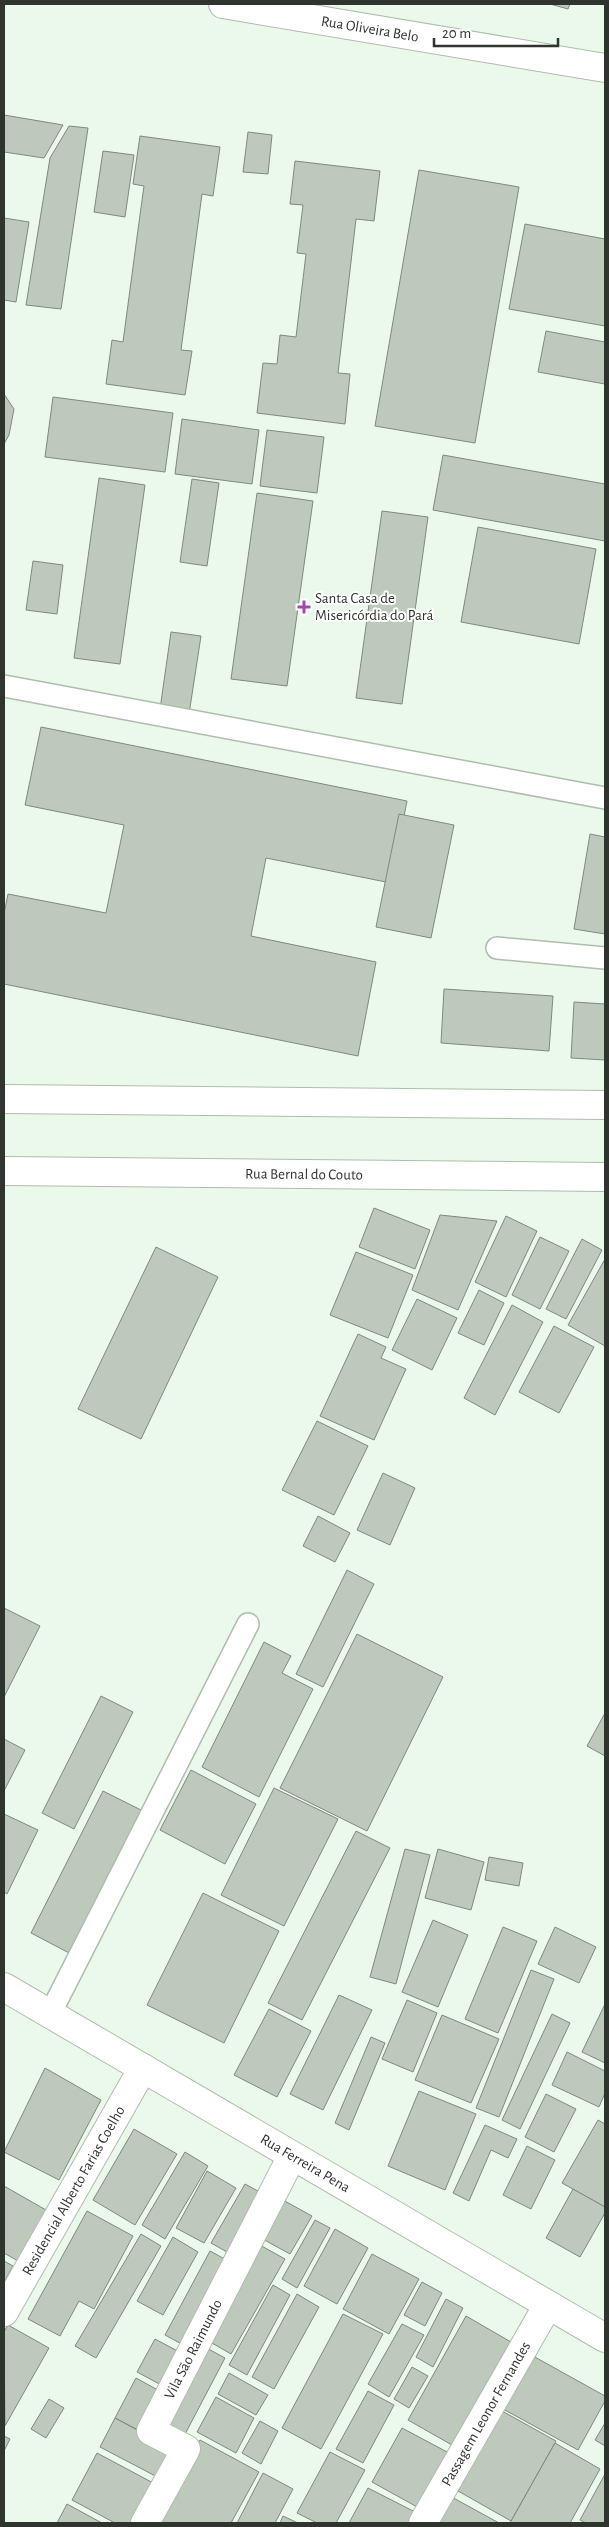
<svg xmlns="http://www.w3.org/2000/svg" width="609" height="2527" viewBox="0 0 609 2527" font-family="'Alegreya Sans',sans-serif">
<rect width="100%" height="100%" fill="#ebf9ea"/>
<g fill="#bcc9bb" stroke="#7d8a7d">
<polygon points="550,4 570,4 568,9"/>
<polygon points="4,115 63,125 44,158 4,152"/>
<polygon points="69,126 88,128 61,309 26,305 50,158"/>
<polygon points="248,132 272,135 268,174 243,172"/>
<polygon points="140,136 220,147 213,196 202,194 181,350 192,351 185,395 106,384 112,340 123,342 137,237 144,186 133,184"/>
<polygon points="103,151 134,155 125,217 94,212"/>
<polygon points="295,161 380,171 374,221 356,219 338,373 350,374 345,424 257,413 263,363 277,364 280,335 296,337 306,254 297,253 303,205 290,204"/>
<polygon points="419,170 519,187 475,443 375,426"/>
<polygon points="4,218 29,222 16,302 4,300"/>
<polygon points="525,224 605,239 605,326 509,309"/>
<polygon points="546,331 605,342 605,384 538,372"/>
<polygon points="4,394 14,409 9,435 4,444"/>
<polygon points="53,397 173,413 165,472 45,457"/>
<polygon points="182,419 259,430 252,484 175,474"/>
<polygon points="267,430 324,437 317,493 260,486"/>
<polygon points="443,455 605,484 605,541 433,510"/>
<polygon points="99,478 145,485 120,664 74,658"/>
<polygon points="192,479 219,483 207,566 180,562"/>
<polygon points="257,493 313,501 287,686 231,679"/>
<polygon points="382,511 428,517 402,704 356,698"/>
<polygon points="478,527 596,549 579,644 461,622"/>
<polygon points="33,561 63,565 57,614 26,610"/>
<polygon points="171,632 201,636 189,714 160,709"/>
<polygon points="41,727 407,801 391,883 266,858 251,936 376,962 358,1056 4,984 4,914 8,894 106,913 124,825 25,805"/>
<polygon points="399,814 454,825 431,938 376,927"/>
<polygon points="590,834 605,837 605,934 574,929"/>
<polygon points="444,989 553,996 549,1051 441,1043"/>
<polygon points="574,1002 605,1004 605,1060 571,1058"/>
<polygon points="374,1208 430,1230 415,1269 359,1247"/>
<polygon points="440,1215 497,1221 458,1310 412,1290"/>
<polygon points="506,1216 537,1231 506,1297 475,1282"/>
<polygon points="540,1237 569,1251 540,1309 512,1295"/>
<polygon points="582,1239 602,1250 566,1319 546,1309"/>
<polygon points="156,1247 218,1277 141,1439 78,1409"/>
<polygon points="356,1252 413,1275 388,1338 330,1315"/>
<polygon points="605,1259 605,1346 568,1325"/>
<polygon points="479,1290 504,1303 484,1345 458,1333"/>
<polygon points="417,1299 457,1318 432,1370 392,1350"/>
<polygon points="512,1305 543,1322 495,1415 464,1398"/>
<polygon points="554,1326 594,1347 559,1413 519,1392"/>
<polygon points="358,1334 386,1347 381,1358 406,1369 374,1440 320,1416"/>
<polygon points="317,1421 368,1446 334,1515 282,1490"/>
<polygon points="383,1473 415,1488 390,1545 357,1530"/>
<polygon points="318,1516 350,1533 335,1562 303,1546"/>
<polygon points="347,1570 374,1584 323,1687 296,1674"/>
<polygon points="4,1608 40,1626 4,1697"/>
<polygon points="357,1634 443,1677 367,1831 280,1788"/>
<polygon points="264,1642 291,1656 282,1673 313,1689 259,1797 202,1767"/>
<polygon points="101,1696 133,1712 74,1829 42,1813"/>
<polygon points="605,1713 605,1756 587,1746"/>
<polygon points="4,1739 25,1750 4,1791"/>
<polygon points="191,1770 256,1804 225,1864 160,1830"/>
<polygon points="274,1788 338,1819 284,1926 221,1895"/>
<polygon points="103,1791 143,1811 71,1954 31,1933"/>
<polygon points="4,1814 38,1830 7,1894 4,1892"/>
<polygon points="356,1831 390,1848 302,2020 268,2003"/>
<polygon points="405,1849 430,1855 396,1984 370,1977"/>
<polygon points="438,1849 484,1862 471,1910 425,1898"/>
<polygon points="489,1857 523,1863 519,1886 485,1880"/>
<polygon points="203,1893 279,1931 224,2043 147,2005"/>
<polygon points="433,1920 468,1935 438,2007 402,1992"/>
<polygon points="503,1927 537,1941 498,2033 465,2019"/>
<polygon points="555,1927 596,1947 579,1983 538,1964"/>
<polygon points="531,1970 554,1979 499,2117 476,2108"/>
<polygon points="339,1995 372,2010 323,2110 290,2094"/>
<polygon points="407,2000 437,2013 413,2072 382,2059"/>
<polygon points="605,2004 605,2063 582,2052"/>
<polygon points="269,2009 311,2031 277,2097 234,2075"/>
<polygon points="552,2014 570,2023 520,2129 502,2120"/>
<polygon points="442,2015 499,2039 471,2103 415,2080"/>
<polygon points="371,2037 385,2043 349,2130 335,2123"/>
<polygon points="567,2052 605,2071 605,2093 599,2107 552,2085"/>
<polygon points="45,2068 101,2100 59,2180 4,2152"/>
<polygon points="419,2091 476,2114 445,2190 388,2166"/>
<polygon points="546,2094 576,2109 554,2152 525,2137"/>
<polygon points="598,2120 605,2124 605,2207 562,2183"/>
<polygon points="485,2125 517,2139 508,2158 491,2150 469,2201 453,2193"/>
<polygon points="134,2129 177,2154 135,2225 93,2200"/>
<polygon points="527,2146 555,2160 531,2209 503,2195"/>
<polygon points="185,2152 208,2166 165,2239 142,2225"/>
<polygon points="207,2171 236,2188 204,2243 176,2228"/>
<polygon points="245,2184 269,2197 236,2257 211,2243"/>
<polygon points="4,2186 46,2210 18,2261 4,2253"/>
<polygon points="573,2189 605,2207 605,2213 580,2257 546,2238"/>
<polygon points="281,2199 312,2216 290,2254 259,2237"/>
<polygon points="87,2211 133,2236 94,2309 79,2301 60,2336 28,2319"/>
<polygon points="315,2220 330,2228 297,2288 282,2279"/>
<polygon points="335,2229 368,2248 337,2304 304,2286"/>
<polygon points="141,2234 161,2246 96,2358 75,2346"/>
<polygon points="173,2237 198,2252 163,2315 137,2301"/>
<polygon points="258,2244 285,2259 231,2354 205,2339"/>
<polygon points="210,2251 232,2263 187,2347 165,2335"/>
<polygon points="372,2254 419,2279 389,2334 343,2309"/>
<polygon points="4,2261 13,2266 4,2282"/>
<polygon points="422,2282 442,2293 425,2326 404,2315"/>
<polygon points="273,2285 290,2295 247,2375 229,2365"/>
<polygon points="297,2294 319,2307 274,2389 252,2377"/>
<polygon points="446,2299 463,2308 433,2367 416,2357"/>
<polygon points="343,2314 383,2334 321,2449 282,2428"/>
<polygon points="466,2316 511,2342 452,2445 408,2420"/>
<polygon points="402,2324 424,2335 389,2397 368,2384"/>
<polygon points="8,2325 49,2348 5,2426 4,2332"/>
<polygon points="155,2339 185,2355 167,2388 137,2372"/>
<polygon points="201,2345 225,2358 183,2438 159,2425"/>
<polygon points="533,2356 605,2396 605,2401 578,2450 503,2409"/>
<polygon points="412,2367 428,2376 409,2408 394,2399"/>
<polygon points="229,2373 268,2395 256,2415 218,2394"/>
<polygon points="136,2378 165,2394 144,2433 115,2418"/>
<polygon points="368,2391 394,2405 363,2463 336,2449"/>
<polygon points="216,2397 254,2418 236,2453 197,2432"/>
<polygon points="49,2399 64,2408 46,2438 31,2429"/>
<polygon points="502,2411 556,2441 511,2521 458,2491"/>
<polygon points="115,2418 178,2452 163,2480 100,2447"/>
<polygon points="260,2421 278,2431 261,2464 242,2453"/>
<polygon points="605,2423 605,2446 595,2440"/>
<polygon points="402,2428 449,2453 419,2508 372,2482"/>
<polygon points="4,2436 10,2439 4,2451"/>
<polygon points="200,2440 259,2472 231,2523 155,2523"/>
<polygon points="555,2443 600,2469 570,2523 510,2523"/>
<polygon points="330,2452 365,2470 336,2523 317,2523 297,2513"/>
<polygon points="97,2453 157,2485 136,2523 115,2523 72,2500"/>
<polygon points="263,2473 293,2489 275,2523 237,2523"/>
<polygon points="605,2474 605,2523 586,2523 580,2520"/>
<polygon points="368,2488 415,2512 409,2523 349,2523"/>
<polygon points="448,2495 499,2523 432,2523"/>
<polygon points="67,2504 102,2523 57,2523"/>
<polygon points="283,2516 298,2523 280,2523"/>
</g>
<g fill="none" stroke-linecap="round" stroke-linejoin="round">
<defs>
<g id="lane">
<polyline points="4,686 605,798"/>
<polyline points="497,948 605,958"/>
<polyline points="50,2014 248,1624"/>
</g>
<g id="street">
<path id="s1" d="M4 1987 605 2338"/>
<path id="s2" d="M4 2312 143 2068"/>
<path id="s3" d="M145 2523 186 2449 151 2431 292 2156"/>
<path id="s4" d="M423 2523 548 2305"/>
</g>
<g id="secondary">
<path id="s5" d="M223 4 605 68"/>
<polyline points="4,1099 605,1105"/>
<path id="s6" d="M4 1171 605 1177"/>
</g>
</defs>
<use href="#lane" stroke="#afbcaf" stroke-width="24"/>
<use href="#street" stroke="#afbcaf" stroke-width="30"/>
<use href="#secondary" stroke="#afbcaf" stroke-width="30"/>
<use href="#lane" stroke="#fff" stroke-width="21"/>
<use href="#street" stroke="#fff" stroke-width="28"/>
<use href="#secondary" stroke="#fff" stroke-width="28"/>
</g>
<path fill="#a646ae" stroke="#fff" stroke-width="2" d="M301.5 599.5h5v5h5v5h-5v5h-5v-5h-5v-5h5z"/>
<g text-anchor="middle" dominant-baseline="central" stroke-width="4" stroke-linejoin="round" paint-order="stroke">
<g font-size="15" fill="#2f342f" stroke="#fff">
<text stroke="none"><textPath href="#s5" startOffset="149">Rua Oliveira Belo</textPath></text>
<text stroke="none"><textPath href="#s6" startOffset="300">Rua Bernal do Couto</textPath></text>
<text stroke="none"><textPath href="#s1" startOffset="349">Rua Ferreira Pena</textPath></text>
<text stroke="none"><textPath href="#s2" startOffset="140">Residencial Alberto Farias Coelho</textPath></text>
<text stroke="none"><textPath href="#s3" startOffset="216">Vila São Raimundo</textPath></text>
<text stroke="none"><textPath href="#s4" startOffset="126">Passagem Leonor Fernandes</textPath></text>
</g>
<g font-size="15" fill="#2f342f" stroke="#fff" text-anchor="start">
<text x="315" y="598">Santa Casa de<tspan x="315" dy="17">Misericórdia do Pará</tspan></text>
</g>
</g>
<rect width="609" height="2527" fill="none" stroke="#2f342f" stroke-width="10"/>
<path d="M434 38v8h124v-8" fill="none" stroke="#2f342f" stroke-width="2.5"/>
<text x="442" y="38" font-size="15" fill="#2f342f" stroke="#ffffff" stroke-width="4" paint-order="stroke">20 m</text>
</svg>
